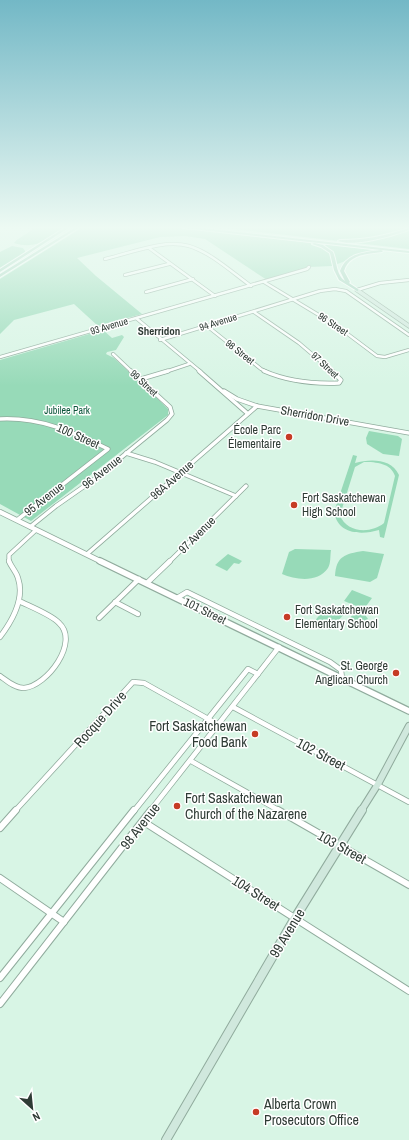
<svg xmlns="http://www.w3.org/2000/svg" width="409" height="1140" viewBox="0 0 409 1140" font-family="'Archivo Narrow',sans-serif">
<rect width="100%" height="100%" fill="#d8f5e5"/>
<g fill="#97dab8" fill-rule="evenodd">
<path d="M34 227H66C48 239 36 250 14 243 18 237 28 235 34 227Z"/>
<polygon points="83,227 167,227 375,250 332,266 309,267 267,280 205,239 185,236 160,237 77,258 96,276 142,314 98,326 74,304 14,320 0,334 0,279"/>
<polygon points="218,227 409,227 385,236 369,240 387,237 409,229 409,249"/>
<polygon points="12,246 23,248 25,251 25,253 0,269 0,252"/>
<polygon points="103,330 112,338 122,335 124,337 116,350 107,352 106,354 114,358 163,404 168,409 168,415 31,521 0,504 0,360"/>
<polygon points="369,431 398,436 402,439 399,456 383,454 367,444 366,438"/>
<path d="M353 455 357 456 355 463C370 459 391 458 399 475L384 538 380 537 379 530C362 535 338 535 334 512ZM364 462C376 462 391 463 395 476L384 523C371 534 346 533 340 515L355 467Z"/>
<path d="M295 549 331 550C330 556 331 563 328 568 318 583 296 580 282 574L289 552Z"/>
<path d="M363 551 384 554 377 578 370 582 335 576C336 556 345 554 363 551Z"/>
<polygon points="228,554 242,561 239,564 234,563 227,571 215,565"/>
<polygon points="352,590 372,598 364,609 344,601"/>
<polygon points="327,606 345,613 330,630 313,623"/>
<polygon points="355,610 363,612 368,619 361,628 348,622"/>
</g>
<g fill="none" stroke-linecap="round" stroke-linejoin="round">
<defs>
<g id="minor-far3">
<polyline points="149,248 215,296"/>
<path d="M105 259C131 253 163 239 189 246 210 252 233 273 251 286"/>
<polyline points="125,275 169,264"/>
<polyline points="264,282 337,326 377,356 385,357 409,350"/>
<polyline points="357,290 380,283 409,280"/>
<polyline points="146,292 193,279"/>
<polyline points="254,312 299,343 333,372"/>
<polyline points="136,318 201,372"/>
<polyline points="207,326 261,369 267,372"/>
<polyline points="160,340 320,291 335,289 346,291 409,335"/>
<polyline points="113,354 132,372"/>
<polyline points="0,357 307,269 309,267"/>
<polyline points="165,372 189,364"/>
</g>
<g id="minor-far2">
<polyline points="199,371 247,413"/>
<path d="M264 371C287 381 315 384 339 383L341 380 332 371"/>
<polyline points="141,379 168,371"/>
<polyline points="224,391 237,399 257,406 409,433"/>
<path d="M0 419C40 417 73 432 108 449L17 520"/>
<polyline points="126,453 155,462 236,496"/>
<polyline points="30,527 56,506 96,478 167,420 172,414 170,407 131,371"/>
<polyline points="87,554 257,406"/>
<polyline points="9,562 9,555 36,530"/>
<polyline points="169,562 246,486"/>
</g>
<g id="minor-far1">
<polyline points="147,583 170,561"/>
<polyline points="177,598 187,592 330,662 341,670 342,678"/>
<polyline points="115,602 138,614"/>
<polyline points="99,618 139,579"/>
<path d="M0 637C13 620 25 599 18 578 16 571 11 567 9 561"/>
<path d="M0 676C7 681 15 688 24 688 47 686 80 642 59 623 52 615 29 606 19 601"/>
<polyline points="233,707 409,802"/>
<polyline points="191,761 280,811"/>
<polyline points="15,811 133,682 144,683 219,725"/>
<polyline points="134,811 248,669 258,674"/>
<polyline points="150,811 279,647"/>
</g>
<g id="minor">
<polyline points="278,810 409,885"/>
<polyline points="144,822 409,991"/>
<polyline points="0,828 16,810"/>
<polyline points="0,878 64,922"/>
<polyline points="0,978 134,810"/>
<polyline points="0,1004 151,810"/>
</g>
<polyline id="tertiary-far1" points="0,512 102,562"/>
<polyline id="tertiary" points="100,561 409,711"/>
<polyline id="secondary-far2" points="357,290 409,326"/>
<polyline id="secondary-far1" points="361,811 378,784 409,726"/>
<polyline id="secondary" points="166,1140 295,918 362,810"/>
<g id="primary">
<polygon points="66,227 70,227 0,272 0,269"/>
<polygon points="76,227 80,227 0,277 0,274"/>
<path d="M182 227H192L409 251V253L381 250 383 251 382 252C367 254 349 254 344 271L350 282 349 283 358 289V291H357L339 280 334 270 330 253 321 247 312 244 314 243 323 245 333 252C337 262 336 275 345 281L340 271C346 253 365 252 381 250L184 228Z"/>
<path d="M409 228V230C393 236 354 247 338 241L340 240C366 240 384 236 409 228Z"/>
</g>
</defs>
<use href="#minor-far3" stroke="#90ab9d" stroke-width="4"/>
<use href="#minor-far2" stroke="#90ab9d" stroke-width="5"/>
<use href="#minor-far1" stroke="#90ab9d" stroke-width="6"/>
<use href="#minor" stroke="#90ab9d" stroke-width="8"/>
<use href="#tertiary-far1" stroke="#90ab9d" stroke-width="6"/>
<use href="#tertiary" stroke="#90ab9d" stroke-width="8"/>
<use href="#secondary-far2" stroke="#90ab9d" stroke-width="5"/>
<use href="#secondary-far1" stroke="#90ab9d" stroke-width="8"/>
<use href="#secondary" stroke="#90ab9d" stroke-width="10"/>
<use href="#primary" stroke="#fff" stroke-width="2"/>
<use href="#minor-far3" stroke="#fff" stroke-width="2.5"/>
<use href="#minor-far2" stroke="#fff" stroke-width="3.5"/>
<use href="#minor-far1" stroke="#fff" stroke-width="4.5"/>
<use href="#minor" stroke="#fff" stroke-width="6"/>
<use href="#tertiary-far1" stroke="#fff" stroke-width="4.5"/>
<use href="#tertiary" stroke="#fff" stroke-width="5.5"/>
<use href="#secondary-far2" stroke="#d0e8dd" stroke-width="3.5"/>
<use href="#secondary-far1" stroke="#d0e8dd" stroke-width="6"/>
<use href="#secondary" stroke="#d0e8dd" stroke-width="8"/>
<use href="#primary" fill="#a1d1bb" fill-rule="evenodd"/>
</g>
<linearGradient id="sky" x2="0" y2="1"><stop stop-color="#73b8c6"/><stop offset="0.59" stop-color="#edfaf3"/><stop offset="1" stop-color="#edfaf3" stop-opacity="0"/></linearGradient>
<rect width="409" height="386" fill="url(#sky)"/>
<g fill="#c63b25" stroke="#fff" stroke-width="1.5">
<circle cx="289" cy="437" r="4"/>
<circle cx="294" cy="505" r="4"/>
<circle cx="287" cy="617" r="4"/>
<circle cx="396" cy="673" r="4"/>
<circle cx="255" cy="734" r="4"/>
<circle cx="177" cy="806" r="4"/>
<circle cx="256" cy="1112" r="4"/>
</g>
<g text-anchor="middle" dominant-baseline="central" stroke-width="3" stroke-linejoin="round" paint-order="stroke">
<g font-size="10" fill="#2f3b35" stroke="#fff">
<text transform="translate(218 322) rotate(-17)">94 Avenue</text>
<text transform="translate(333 324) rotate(33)">96 Street</text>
<text transform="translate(109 326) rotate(-16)">93 Avenue</text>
<text transform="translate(240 352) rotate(38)">98 Street</text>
<text transform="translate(325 365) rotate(43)">97 Street</text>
<text transform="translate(144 383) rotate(43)">99 Street</text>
</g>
<g font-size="10" fill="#0a5439" stroke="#fff">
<text x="67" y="410">Jubilee Park</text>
</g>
<g font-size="11" font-weight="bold" fill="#2f3b35" stroke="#fff">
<text x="159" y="331">Sherridon</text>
</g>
<g font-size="12" fill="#2f3b35" stroke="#fff">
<text transform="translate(315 416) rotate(10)">Sherridon Drive</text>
<text transform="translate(78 436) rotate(24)">100 Street</text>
<text transform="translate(102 472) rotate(-38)">96 Avenue</text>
<text transform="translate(172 480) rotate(-41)">96A Avenue</text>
<text transform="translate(44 499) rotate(-38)">95 Avenue</text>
<text transform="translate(197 535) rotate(-45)">97 Avenue</text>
<text transform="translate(205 611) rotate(26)">101 Street</text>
</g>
<g font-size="12" fill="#2f3b35" stroke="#fff" text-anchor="end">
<text x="281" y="430">École Parc<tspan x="281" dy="14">Élementaire</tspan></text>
<text x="302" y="498" text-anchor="start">Fort Saskatchewan<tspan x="302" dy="14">High School</tspan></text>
<text x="295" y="610" text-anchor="start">Fort Saskatchewan<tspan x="295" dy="14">Elementary School</tspan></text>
<text x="388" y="666">St. George<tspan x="388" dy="14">Anglican Church</tspan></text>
</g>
<g font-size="14" fill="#2f3b35" stroke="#fff">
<text transform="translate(100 719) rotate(-48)">Rocque Drive</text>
<text transform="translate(321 754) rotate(28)">102 Street</text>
<text transform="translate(140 826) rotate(-52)">98 Avenue</text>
<text transform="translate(342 847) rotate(29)">103 Street</text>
<text transform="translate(256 893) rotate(32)">104 Street</text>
<text transform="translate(287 933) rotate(-59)">99 Avenue</text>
</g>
<g font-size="14" fill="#2f3b35" stroke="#fff" text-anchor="start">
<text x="247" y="726" text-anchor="end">Fort Saskatchewan<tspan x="247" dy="16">Food Bank</tspan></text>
<text x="185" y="798">Fort Saskatchewan<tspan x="185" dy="16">Church of the Nazarene</tspan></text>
<text x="264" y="1104">Alberta Crown<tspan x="264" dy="16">Prosecutors Office</tspan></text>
</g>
</g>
<g transform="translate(32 1108) rotate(153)" stroke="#ffffff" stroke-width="3" paint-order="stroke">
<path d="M0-3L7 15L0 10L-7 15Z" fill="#2f3b35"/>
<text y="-6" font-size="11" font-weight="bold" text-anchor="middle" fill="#2f3b35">N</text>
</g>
</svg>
